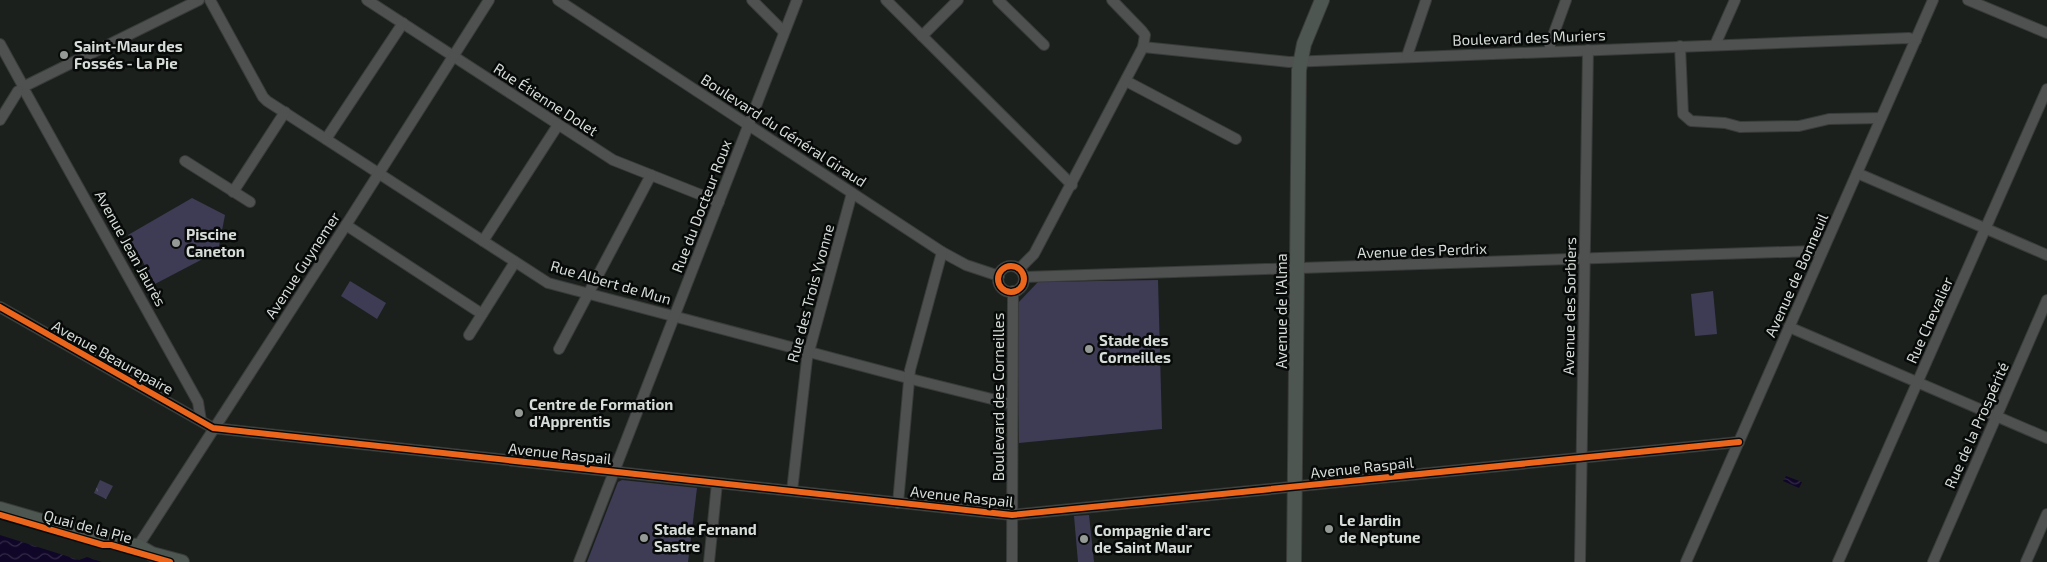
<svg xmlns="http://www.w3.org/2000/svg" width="2047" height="562" viewBox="0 0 2047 562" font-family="'Exo 2',sans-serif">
<defs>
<pattern id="park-crowns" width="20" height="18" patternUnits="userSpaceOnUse" patternTransform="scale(1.25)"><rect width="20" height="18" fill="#3e3b55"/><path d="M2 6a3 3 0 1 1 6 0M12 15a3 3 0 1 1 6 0" fill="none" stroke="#59576d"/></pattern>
<pattern id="water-waves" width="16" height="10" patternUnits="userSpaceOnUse" patternTransform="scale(1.25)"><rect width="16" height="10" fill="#100628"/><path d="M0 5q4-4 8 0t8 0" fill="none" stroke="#322a46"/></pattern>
</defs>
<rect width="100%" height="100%" fill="#1b201d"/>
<polygon fill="url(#park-crowns)" points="100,480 113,486 106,499 94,493"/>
<g fill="#3e3b55">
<polygon points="192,198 225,215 218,251 155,284 128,235"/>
<polygon points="1158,280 1162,429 1019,443 1017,304 1038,282"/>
<polygon points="350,281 386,303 377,319 341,296"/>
<polygon points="1713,291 1717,334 1695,336 1691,294"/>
<polygon points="622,480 697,488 688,562 587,562 618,482"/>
<polygon points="1089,515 1094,562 1078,562 1074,516"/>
</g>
<g fill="url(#water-waves)">
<polygon points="1786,476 1802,482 1799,488 1783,481"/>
<polygon points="0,535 79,560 87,557 102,562 0,562"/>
</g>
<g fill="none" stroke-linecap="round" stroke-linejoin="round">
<defs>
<g id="street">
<polyline points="210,0 263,97 267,101 548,283 919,381 1012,404"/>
<polyline points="367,0 613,160 719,202"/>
<polyline points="558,0 942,252 966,265 999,276"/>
<polyline points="752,0 784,32"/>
<polyline points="886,0 1072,185"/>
<polyline points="998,0 1044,45"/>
<polyline points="1968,0 2047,33"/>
<polyline points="922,36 958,0"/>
<polyline points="0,44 22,84"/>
<polyline points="1715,45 1735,0"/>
<polyline points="1680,46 1683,114 1691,121 1725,123 1740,127 1799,126 1829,119 1881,118"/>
<polyline points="1143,47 1289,62 1909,38 1916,40"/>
<polyline points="1550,51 1550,44 1566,0"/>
<polyline points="1407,56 1426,0"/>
<polyline points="1126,81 1236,139"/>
<polyline points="27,85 199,0"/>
<polyline points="26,93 198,402 201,421"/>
<polyline points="0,120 18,91"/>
<polyline points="326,139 403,23"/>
<polyline points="185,161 250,202"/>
<polyline points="1857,173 2047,255"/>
<polyline points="233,192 285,112"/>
<polyline points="346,225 482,314"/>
<polyline points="483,241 558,125"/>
<circle cx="1011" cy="279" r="13"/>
<polyline points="1019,269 1034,254 1143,47 1145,35 1142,31 1112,0"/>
<polyline points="1024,277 1814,251 1821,253"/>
<polyline points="0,307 213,428 1012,515 1739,442"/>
<polyline points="1789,327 2047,438"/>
<polyline points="469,335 515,262"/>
<polyline points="559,349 651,175"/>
<polyline points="792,491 807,359 852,193"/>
<polyline points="898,503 910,370 942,252"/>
<polyline points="138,546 346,225 489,0"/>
<polyline points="579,562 797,0"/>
<polyline points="709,562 717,483"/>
<polyline points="1012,562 1013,291"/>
<polyline points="1580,562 1588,50"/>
<polyline points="1686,562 1933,0"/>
<polyline points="1838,562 2047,89"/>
<polyline points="1933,562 2047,300"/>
<polyline points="2026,562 2047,514"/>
</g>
<g id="secondary">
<polyline points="0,509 125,545 138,546 152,554 182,562"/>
<polyline points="1294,562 1299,70 1304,44 1322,0"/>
</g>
</defs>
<use href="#street" stroke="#383b39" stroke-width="12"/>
<use href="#secondary" stroke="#383b39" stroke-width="16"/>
<use href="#street" stroke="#4e514f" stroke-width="10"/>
<use href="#secondary" stroke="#4d5651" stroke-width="14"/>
<defs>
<g id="cycleway">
<circle cx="1011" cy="279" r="13"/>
<polyline points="0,307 213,428 1012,515 1739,442"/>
<polyline points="0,515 103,545 111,545 170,562"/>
</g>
</defs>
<use href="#cycleway" stroke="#070a08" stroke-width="9"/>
<use href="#cycleway" stroke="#eb651d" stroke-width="6"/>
</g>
<g fill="#959a97" stroke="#070a08" stroke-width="2">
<circle cx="64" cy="55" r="5"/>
<circle cx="176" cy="243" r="5"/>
<circle cx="1089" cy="349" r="5"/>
<circle cx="519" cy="413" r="5"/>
<circle cx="1329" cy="529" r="5"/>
<circle cx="644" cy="538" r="5"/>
<circle cx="1084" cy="539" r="5"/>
</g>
<g text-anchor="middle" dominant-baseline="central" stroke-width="5" stroke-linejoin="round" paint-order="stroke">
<g font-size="15" fill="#d6dcd8" stroke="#070a08">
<text transform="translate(1529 37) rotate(-2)">Boulevard des Muriers</text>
<text transform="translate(546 99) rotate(33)">Rue Étienne Dolet</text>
<text transform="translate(784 130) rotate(33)">Boulevard du Général Giraud</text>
<text transform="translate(701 206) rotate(-69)">Rue du Docteur Roux</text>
<text transform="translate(131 248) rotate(61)">Avenue Jean Jaurès</text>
<text transform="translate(1422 250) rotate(-2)">Avenue des Perdrix</text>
<text transform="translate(302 265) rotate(-57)">Avenue Guynemer</text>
<text transform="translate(1796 275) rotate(-66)">Avenue de Bonneuil</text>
<text transform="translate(611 282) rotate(16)">Rue Albert de Mun</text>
<text transform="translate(810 293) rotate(-75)">Rue des Trois Yvonne</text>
<text transform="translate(1569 306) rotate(-89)">Avenue des Sorbiers</text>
<text transform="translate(1281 311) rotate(-90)">Avenue de l'Alma</text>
<text transform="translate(1929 320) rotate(-66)">Rue Chevalier</text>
<text transform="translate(113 357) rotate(29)">Avenue Beaurepaire</text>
<text transform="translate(998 397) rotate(-90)">Boulevard des Corneilles</text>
<text transform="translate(1976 425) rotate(-66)">Rue de la Prospérité</text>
<text transform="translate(560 453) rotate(6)">Avenue Raspail</text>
<text transform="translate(1362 467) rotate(-6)">Avenue Raspail</text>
<text transform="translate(962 496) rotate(6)">Avenue Raspail</text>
<text transform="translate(88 526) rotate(15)">Quai de la Pie</text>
</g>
<g font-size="15" font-weight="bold" fill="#d6dcd8" stroke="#070a08" text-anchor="start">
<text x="74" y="46">Saint-Maur des<tspan x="74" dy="17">Fossés - La Pie</tspan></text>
<text x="186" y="234">Piscine<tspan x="186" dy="17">Caneton</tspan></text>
<text x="1099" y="340">Stade des<tspan x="1099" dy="17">Corneilles</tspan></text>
<text x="529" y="404">Centre de Formation<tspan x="529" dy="17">d'Apprentis</tspan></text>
<text x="1339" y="520">Le Jardin<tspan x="1339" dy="17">de Neptune</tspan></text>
<text x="654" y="529">Stade Fernand<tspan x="654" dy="17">Sastre</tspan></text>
<text x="1094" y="530">Compagnie d'arc<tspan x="1094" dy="17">de Saint Maur</tspan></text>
</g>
</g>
</svg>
